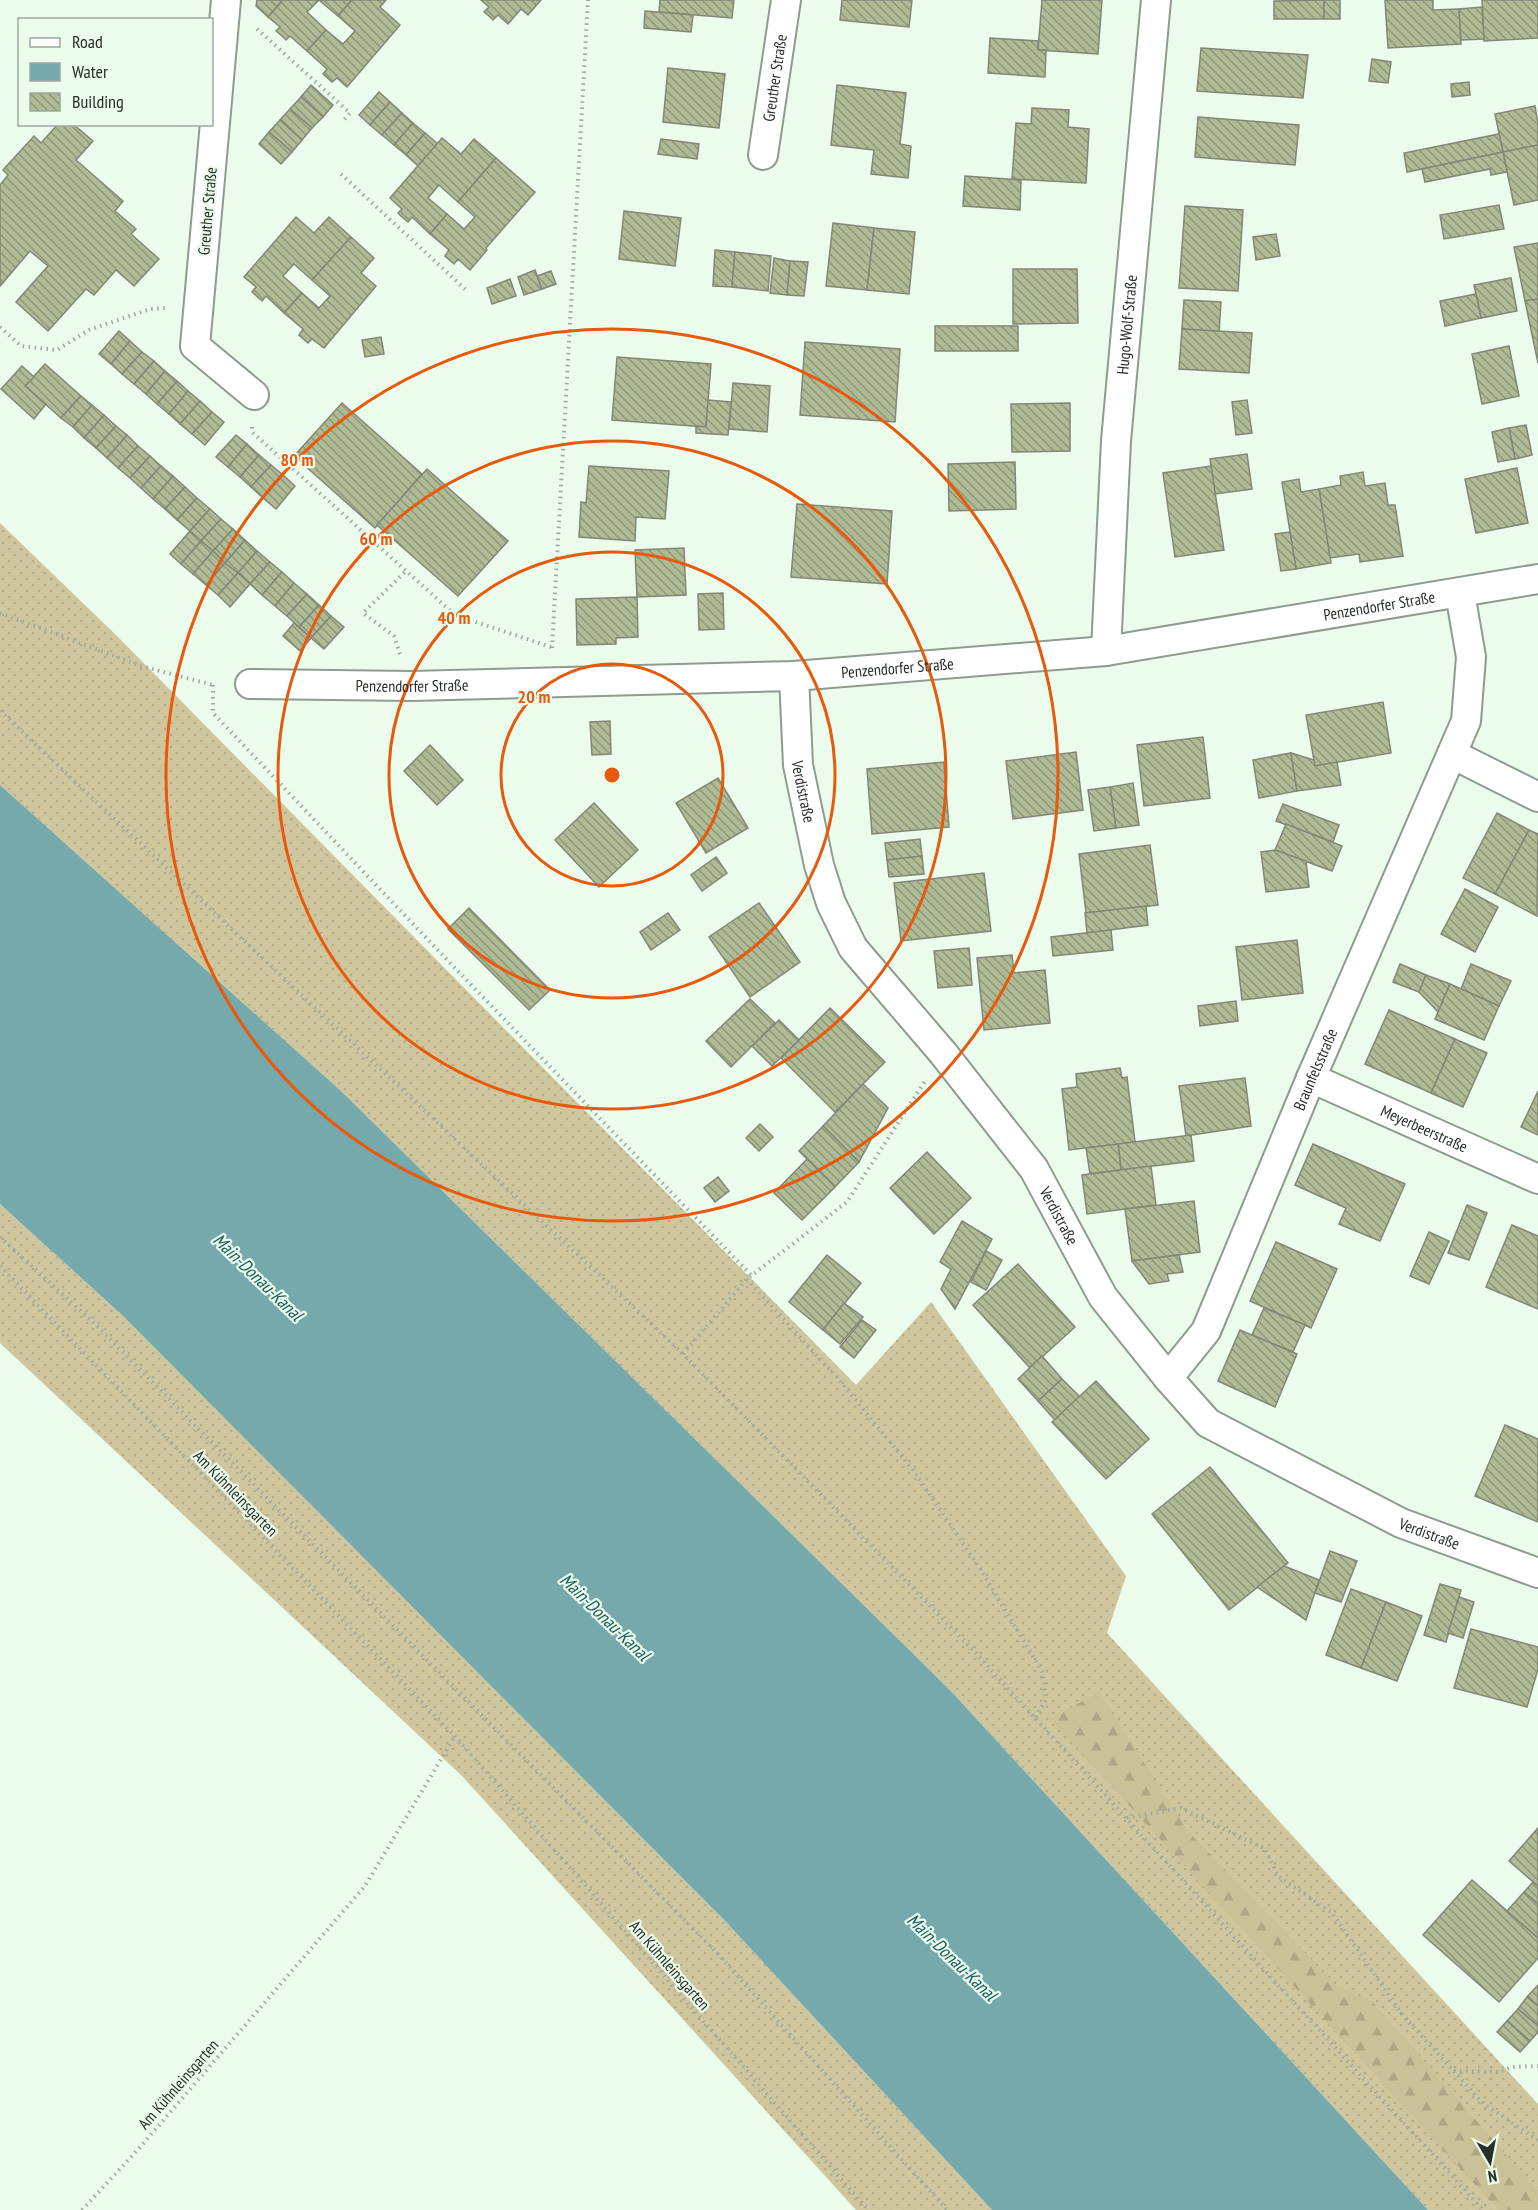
<svg xmlns="http://www.w3.org/2000/svg" width="1538" height="2210" viewBox="0 0 1538 2210" font-family="'PT Sans Narrow',sans-serif">
<defs>
<pattern id="grass-dots" width="8" height="8" patternUnits="userSpaceOnUse" patternTransform="scale(1.5)"><rect width="8" height="8" fill="#cfc69e"/><path d="M2 2h.1M6 6h.1" fill="none" stroke="#b2aa88" stroke-width="1.8" stroke-linecap="round"/></pattern>
<pattern id="forest-firs" width="22" height="20" patternUnits="userSpaceOnUse" patternTransform="scale(1.5)"><rect width="22" height="20" fill="#cac199"/><path d="M5 1l3.5 6h-7zM16 11l3.5 6h-7z" fill="#aea684"/></pattern>
<pattern id="building-back-hatch" width="6" height="6" patternUnits="userSpaceOnUse" patternTransform="scale(1.5)"><rect width="6" height="6" fill="#afbb95"/><path d="M-1 5l2 2M0 0l6 6M5-1l2 2" fill="none" stroke="#8e987a"/></pattern>
</defs>
<rect width="100%" height="100%" fill="#ebfbec"/>
<g fill="url(#grass-dots)">
<polygon points="0,523 117,636 856,1385 931,1302 1126,1576 1107,1633 1538,2104 1538,2210 1428,2210 950,1690 340,1090 0,785"/>
<polygon points="0,1204 122,1315 727,1923 992,2210 856,2210 462,1776 0,1343"/>
</g>
<polygon fill="url(#forest-firs)" points="1099,1692 1187,1830 1338,1987 1372,2001 1538,2191 1538,2210 1498,2210 1050,1719"/>
<polygon fill="#75a9ab" points="0,785 340,1090 950,1690 1428,2210 992,2210 727,1923 122,1315 0,1204"/>
<g fill="url(#building-back-hatch)" stroke="#828777" stroke-width="1.5">
<polygon points="257,0 283,0 268,17 256,6"/>
<polygon points="283,0 319,0 307,12 326,30 307,51 290,36 286,40 281,35 276,31 280,27 268,17"/>
<polygon points="319,0 352,0 338,16"/>
<polygon points="352,0 386,0 380,7 400,25 347,87 337,78 332,82 323,74 327,69 307,51 326,30 343,44 355,31 338,16"/>
<polygon points="481,0 541,0 528,15 521,9 508,24 498,15 493,20 489,16 484,12 489,7"/>
<polygon points="660,0 734,0 732,18 659,12"/>
<polygon points="842,0 912,0 909,27 840,20"/>
<polygon points="1042,0 1102,0 1098,54 1038,50"/>
<polygon points="1324,0 1324,19 1274,19 1274,1"/>
<rect x="1324" y="0" width="16" height="19"/>
<polygon points="1385,0 1433,0 1433,10 1459,9 1461,44 1388,48"/>
<polygon points="1482,0 1538,0 1538,38 1484,41"/>
<polygon points="1482,7 1484,39 1461,40 1459,9"/>
<polygon points="645,11 693,15 691,32 644,28"/>
<polygon points="990,38 1038,41 1038,50 1046,50 1045,77 988,73"/>
<polygon points="1201,48 1308,55 1303,98 1197,91"/>
<polygon points="1372,59 1391,62 1388,83 1369,81"/>
<polygon points="668,68 725,74 719,128 663,122"/>
<polygon points="1469,82 1470,95 1452,97 1451,84"/>
<polygon points="311,85 333,105 323,117 301,97"/>
<polygon points="837,85 906,93 900,144 911,146 908,178 871,174 874,150 831,145"/>
<polygon points="379,92 390,102 370,125 359,115"/>
<polygon points="301,97 323,117 312,128 290,109"/>
<polygon points="390,102 402,113 382,135 370,125"/>
<polygon points="1535,106 1538,123 1538,145 1503,152 1495,114"/>
<polygon points="1032,108 1069,110 1068,127 1089,129 1086,183 1012,179 1016,123 1031,124"/>
<polygon points="290,109 312,128 302,140 280,120"/>
<polygon points="402,113 413,123 394,145 382,135"/>
<polygon points="1198,117 1299,125 1295,165 1195,157"/>
<polygon points="280,120 302,140 292,152 269,132"/>
<polygon points="413,123 425,133 406,155 394,145"/>
<polygon points="58,124 73,124 93,141 76,160 123,201 115,211 136,229 131,234 159,259 134,286 116,270 94,295 86,289 48,331 16,302 48,266 30,251 0,286 0,185 8,175 3,170 34,136 41,143"/>
<polygon points="269,132 292,152 281,164 259,144"/>
<polygon points="425,133 438,144 418,166 406,155"/>
<polygon points="1499,134 1503,152 1407,172 1404,153"/>
<polygon points="442,138 461,154 474,139 496,158 458,202 439,185 428,198 447,214 430,234 412,217 408,222 403,218 398,213 402,209 390,198"/>
<polygon points="661,139 699,144 697,159 658,154"/>
<polygon points="1538,145 1538,200 1514,205 1503,152"/>
<polygon points="1503,152 1507,172 1491,175 1490,169 1425,182 1422,169"/>
<polygon points="496,158 535,192 486,248 487,250 470,270 458,259 454,264 445,256 449,250 430,234 447,214 464,229 475,217 458,202"/>
<polygon points="965,176 1021,180 1020,210 963,206"/>
<polygon points="1499,205 1504,229 1444,239 1440,215"/>
<polygon points="1185,206 1243,210 1238,291 1179,288"/>
<polygon points="624,211 681,218 675,266 619,259"/>
<polygon points="296,217 314,233 329,217 351,237 312,280 294,264 283,276 302,293 284,313 266,296 262,301 252,292 256,287 244,277"/>
<polygon points="833,223 874,228 867,290 826,286"/>
<polygon points="874,228 915,232 909,294 867,290"/>
<polygon points="1276,234 1280,256 1256,260 1253,237"/>
<polygon points="351,237 374,258 361,273 376,286 324,348 312,339 308,343 299,335 303,329 284,313 302,293 319,308 330,296 312,280"/>
<polygon points="1538,243 1538,299 1525,301 1514,247"/>
<polygon points="715,250 735,252 732,287 713,286"/>
<polygon points="735,252 771,256 768,291 732,287"/>
<polygon points="774,258 790,261 787,295 770,293"/>
<polygon points="790,261 808,262 804,296 787,295"/>
<polygon points="1013,269 1077,269 1078,323 1013,324"/>
<polygon points="535,270 542,289 524,295 518,277"/>
<polygon points="551,271 556,284 542,289 537,276"/>
<polygon points="1511,278 1517,311 1481,318 1474,285"/>
<polygon points="510,279 516,296 492,304 487,288"/>
<polygon points="1476,294 1481,318 1445,326 1440,301"/>
<polygon points="1538,299 1538,363 1525,301"/>
<polygon points="1184,300 1221,302 1219,332 1182,329"/>
<rect x="935" y="326" width="83" height="25"/>
<polygon points="1182,329 1252,333 1249,373 1179,369"/>
<polygon points="119,331 130,341 111,364 99,354"/>
<polygon points="381,337 384,354 365,357 362,340"/>
<polygon points="130,341 142,352 122,374 111,364"/>
<polygon points="805,342 900,349 895,422 800,415"/>
<polygon points="1509,346 1519,396 1482,404 1472,354"/>
<polygon points="142,352 154,361 134,384 122,374"/>
<polygon points="617,357 711,364 706,427 612,420"/>
<polygon points="154,361 165,371 146,394 134,384"/>
<polygon points="45,364 81,396 61,418 25,386"/>
<polygon points="22,366 34,377 25,386 46,404 34,419 1,389"/>
<polygon points="165,371 177,381 157,404 146,394"/>
<polygon points="177,381 188,391 169,414 157,404"/>
<polygon points="733,383 770,386 767,432 729,429"/>
<polygon points="188,391 200,401 180,424 169,414"/>
<polygon points="81,396 92,405 73,427 61,418"/>
<polygon points="708,400 731,402 728,435 696,433 696,426 706,427"/>
<polygon points="1247,400 1252,433 1236,435 1232,402"/>
<polygon points="200,401 212,412 192,434 180,424"/>
<polygon points="342,403 422,474 375,528 294,456"/>
<polygon points="1070,403 1070,451 1012,452 1011,404"/>
<polygon points="92,405 104,415 84,438 73,427"/>
<polygon points="212,412 224,422 205,445 192,434"/>
<polygon points="104,415 116,426 96,448 84,438"/>
<polygon points="1526,425 1532,455 1515,459 1509,428"/>
<polygon points="116,426 127,435 107,458 96,448"/>
<polygon points="1509,428 1515,459 1498,462 1492,432"/>
<polygon points="127,435 138,446 118,468 107,458"/>
<polygon points="236,435 247,444 228,467 216,457"/>
<polygon points="247,444 259,455 240,477 228,467"/>
<polygon points="138,446 150,456 130,478 118,468"/>
<polygon points="1247,454 1252,489 1215,494 1210,459"/>
<polygon points="259,455 271,465 251,487 240,477"/>
<polygon points="150,456 161,466 141,488 130,478"/>
<polygon points="1015,462 1016,509 949,511 948,464"/>
<polygon points="271,465 283,475 263,498 251,487"/>
<polygon points="161,466 173,476 153,499 141,488"/>
<polygon points="589,466 669,471 665,519 636,517 635,541 579,537 581,502 586,503"/>
<polygon points="1211,466 1224,550 1175,557 1163,473"/>
<polygon points="1517,468 1528,523 1476,533 1465,479"/>
<polygon points="427,469 508,541 458,596 377,525"/>
<polygon points="1363,472 1365,486 1385,483 1388,505 1395,505 1403,556 1360,562 1359,554 1330,558 1319,489 1341,485 1340,476"/>
<polygon points="283,475 295,486 276,509 263,498"/>
<polygon points="173,476 185,487 165,509 153,499"/>
<polygon points="1299,479 1301,492 1319,489 1331,563 1296,569 1282,482"/>
<polygon points="185,487 197,498 177,520 165,509"/>
<polygon points="197,498 210,509 190,531 177,520"/>
<polygon points="797,504 892,511 887,584 791,577"/>
<polygon points="210,509 221,519 201,541 190,531"/>
<polygon points="221,519 233,529 213,551 201,541"/>
<polygon points="233,529 245,540 225,563 213,551"/>
<polygon points="190,531 201,541 181,564 170,554"/>
<polygon points="1290,532 1296,569 1281,571 1275,534"/>
<polygon points="245,540 257,551 238,573 225,563"/>
<polygon points="201,541 213,551 193,574 181,564"/>
<polygon points="684,548 686,595 637,597 635,550"/>
<polygon points="213,551 225,563 206,585 193,574"/>
<polygon points="257,551 270,562 250,584 238,573"/>
<polygon points="270,562 282,572 262,595 250,584"/>
<polygon points="225,563 238,573 218,595 206,585"/>
<polygon points="282,572 294,583 275,606 262,595"/>
<polygon points="238,573 250,584 230,607 218,595"/>
<polygon points="294,583 307,594 287,616 275,606"/>
<polygon points="723,593 724,629 699,630 698,594"/>
<polygon points="307,594 319,605 299,627 287,616"/>
<polygon points="637,597 638,637 616,638 616,644 577,645 576,599"/>
<polygon points="319,605 331,616 311,638 299,627"/>
<polygon points="331,616 344,627 324,649 311,638"/>
<polygon points="294,623 311,638 300,651 283,636"/>
<polygon points="1383,702 1391,753 1315,766 1306,715"/>
<polygon points="610,721 611,754 592,755 590,722"/>
<polygon points="1203,737 1210,798 1144,806 1137,745"/>
<polygon points="430,745 463,780 437,805 404,771"/>
<polygon points="1076,752 1083,810 1013,819 1006,761"/>
<polygon points="1291,753 1297,791 1259,798 1253,760"/>
<polygon points="1291,753 1314,760 1315,766 1337,762 1341,785 1297,791"/>
<polygon points="944,762 949,827 872,834 867,769"/>
<polygon points="718,778 748,828 706,853 676,803"/>
<polygon points="1133,783 1139,825 1116,828 1110,787"/>
<polygon points="1110,787 1116,828 1094,831 1088,790"/>
<polygon points="594,803 638,850 599,887 555,840"/>
<polygon points="1283,804 1339,825 1333,842 1276,821"/>
<polygon points="1497,813 1529,830 1495,894 1463,878"/>
<polygon points="1286,824 1342,846 1332,871 1275,850"/>
<polygon points="1529,830 1538,834 1537,916 1495,894"/>
<polygon points="920,839 922,856 887,860 885,843"/>
<polygon points="1150,845 1158,905 1086,913 1079,854"/>
<polygon points="1275,850 1306,861 1309,887 1266,892 1261,852"/>
<polygon points="922,856 924,874 889,877 887,860"/>
<polygon points="716,857 727,873 702,891 691,875"/>
<polygon points="984,873 991,931 901,941 894,883"/>
<polygon points="1465,889 1498,907 1475,952 1441,934"/>
<polygon points="759,903 800,962 750,997 709,937"/>
<polygon points="1146,906 1148,925 1087,933 1085,913"/>
<polygon points="469,908 550,990 529,1010 448,929"/>
<polygon points="668,913 680,930 651,950 640,932"/>
<polygon points="1111,930 1113,950 1053,956 1051,937"/>
<polygon points="1297,940 1303,993 1242,1000 1236,947"/>
<polygon points="969,948 972,985 938,988 934,951"/>
<polygon points="1012,955 1014,973 1045,970 1050,1023 984,1030 977,958"/>
<polygon points="1400,964 1426,975 1419,992 1393,982"/>
<polygon points="1471,964 1511,981 1499,1006 1461,989"/>
<polygon points="1426,975 1450,984 1438,1012 1419,992"/>
<polygon points="1450,984 1499,1006 1484,1040 1435,1019"/>
<polygon points="750,999 775,1023 731,1067 706,1041"/>
<polygon points="1236,1001 1238,1021 1200,1026 1198,1006"/>
<polygon points="830,1008 885,1062 835,1112 781,1058"/>
<polygon points="1389,1010 1455,1039 1431,1093 1365,1064"/>
<polygon points="779,1020 799,1040 772,1066 752,1046"/>
<polygon points="1455,1039 1487,1053 1463,1107 1431,1093"/>
<polygon points="1120,1068 1122,1078 1127,1077 1135,1142 1069,1150 1062,1089 1077,1087 1076,1074"/>
<polygon points="1245,1078 1251,1126 1186,1136 1179,1086"/>
<polygon points="863,1084 888,1108 859,1162 823,1126"/>
<polygon points="1538,1091 1538,1135 1521,1127"/>
<polygon points="760,1124 773,1137 759,1151 746,1138"/>
<polygon points="823,1126 859,1162 835,1187 799,1151"/>
<polygon points="1191,1135 1194,1161 1121,1170 1118,1144"/>
<polygon points="1118,1144 1121,1170 1090,1174 1086,1148"/>
<polygon points="1313,1144 1405,1184 1380,1241 1339,1224 1346,1208 1295,1185"/>
<polygon points="927,1152 971,1198 934,1234 890,1188"/>
<polygon points="807,1159 835,1187 802,1220 774,1193"/>
<polygon points="1151,1166 1156,1205 1087,1214 1082,1175"/>
<polygon points="718,1177 729,1191 715,1202 704,1188"/>
<polygon points="1194,1201 1200,1252 1132,1261 1125,1209"/>
<polygon points="1467,1205 1487,1213 1469,1260 1448,1253"/>
<polygon points="962,1221 992,1239 955,1309 941,1289 951,1269 940,1262"/>
<polygon points="1512,1225 1538,1236 1538,1309 1486,1287"/>
<polygon points="1429,1232 1449,1241 1429,1284 1410,1276"/>
<polygon points="1276,1242 1337,1269 1311,1328 1250,1301"/>
<polygon points="986,1251 1002,1260 986,1290 971,1282"/>
<polygon points="827,1255 861,1283 823,1330 789,1302"/>
<polygon points="1179,1255 1183,1272 1167,1274 1169,1281 1149,1284 1132,1261"/>
<polygon points="1018,1264 1075,1327 1030,1368 973,1305"/>
<polygon points="844,1303 863,1317 840,1344 823,1330"/>
<polygon points="1264,1308 1305,1325 1293,1352 1252,1335"/>
<polygon points="862,1320 876,1330 854,1358 840,1347"/>
<polygon points="1240,1330 1297,1354 1275,1407 1218,1381"/>
<polygon points="1042,1356 1062,1379 1038,1401 1018,1379"/>
<polygon points="1062,1379 1080,1397 1055,1420 1038,1401"/>
<polygon points="1096,1381 1149,1439 1106,1479 1052,1422"/>
<polygon points="1505,1425 1538,1439 1538,1522 1475,1496"/>
<polygon points="1210,1467 1288,1563 1229,1610 1152,1514"/>
<polygon points="1330,1551 1357,1561 1341,1602 1315,1593"/>
<polygon points="1284,1566 1319,1580 1306,1620 1257,1587"/>
<polygon points="1440,1584 1461,1590 1446,1642 1424,1635"/>
<polygon points="1351,1589 1386,1602 1361,1668 1326,1655"/>
<polygon points="1459,1597 1474,1602 1463,1638 1448,1633"/>
<polygon points="1386,1602 1422,1616 1397,1681 1361,1668"/>
<polygon points="1471,1629 1538,1647 1538,1669 1527,1707 1454,1688"/>
<polygon points="1538,1828 1538,1886 1509,1861"/>
<polygon points="1472,1880 1538,1938 1538,1958 1499,2002 1423,1935"/>
<polygon points="1533,1882 1538,1886 1538,1904 1524,1892"/>
<polygon points="1524,1892 1538,1904 1538,1938 1507,1911"/>
<polygon points="1538,1985 1538,2006 1527,1997"/>
<polygon points="1527,1997 1538,2006 1538,2026 1518,2009"/>
<polygon points="1518,2009 1538,2026 1538,2032 1530,2041 1507,2021"/>
<polygon points="1507,2021 1530,2041 1520,2052 1497,2032"/>
</g>
<g fill="none" stroke-linecap="round" stroke-linejoin="round">
<defs>
<g id="street">
<polyline points="226,0 195,346 254,395"/>
<path id="s1" d="M763 155 786 0"/>
<path id="s2" d="M1106 651 1116 441 1156 0"/>
<path id="s3" d="M794 676 798 765 819 865 831 903 853 948 943 1053 1034 1169 1103 1297 1168 1378 1208 1423 1401 1523 1538 1573"/>
<path id="s4" d="M250 684 411 686 794 676 1106 651 1538 579"/>
<polyline points="1452,754 1538,797"/>
<path id="s5" d="M1311 1078 1538 1179"/>
<path id="s6" d="M1168 1378 1206 1331 1311 1078 1466 721 1471 657 1460 593"/>
</g>
</defs>
<use href="#street" stroke="#8e9c8f" stroke-width="32"/>
<g stroke="#9da99e" stroke-width="4" stroke-dasharray="1.5 4.5" stroke-linecap="butt">
<polyline points="257,29 350,113 342,122"/>
<polyline points="341,174 466,290"/>
<polyline points="0,327 21,346 57,350 89,330 150,309 166,308"/>
<polyline points="252,427 252,432 455,615 551,647"/>
<polyline points="0,613 141,666 213,685"/>
<polyline points="552,648 588,0"/>
<polyline points="400,654 394,636 363,613 406,571"/>
<polyline points="213,685 213,713 452,965 751,1275"/>
<polyline points="0,711 683,1354 974,1651 1483,2210"/>
<polyline points="0,1237 95,1324 717,1953 947,2210"/>
<polyline points="0,1266 455,1736 868,2210"/>
<polyline points="747,1279 840,1381 913,1470 981,1570 1043,1673 1046,1700 1035,1718"/>
<polyline points="683,1354 747,1279 847,1202 925,1081"/>
<polyline points="1127,1818 1181,1808 1265,1849 1278,1876 1332,1913 1404,2017 1484,2104 1538,2140"/>
<polyline points="1454,2071 1499,2072 1513,2067 1538,2066"/>
<polyline points="82,2210 142,2145 365,1886 455,1736"/>
</g>
<use href="#street" stroke="#fff" stroke-width="28"/>
</g>
<g fill="none" stroke="#e8590c" stroke-width="3">
<circle cx="612" cy="775" r="111"/>
<circle cx="612" cy="775" r="223"/>
<circle cx="612" cy="775" r="334"/>
<circle cx="612" cy="775" r="446"/>
</g>
<g text-anchor="middle" dominant-baseline="central" stroke-width="4.5" stroke-linejoin="round" paint-order="stroke">
<g font-size="16" fill="#282e28" stroke="#ebfbec">
<text stroke="none"><textPath href="#s1" startOffset="78">Greuther Straße</textPath></text>
<text transform="translate(207 211) rotate(-85)">Greuther Straße</text>
<text stroke="none"><textPath href="#s2" startOffset="327">Hugo-Wolf-Straße</textPath></text>
<text stroke="none"><textPath href="#s4" startOffset="1134">Penzendorfer Straße</textPath></text>
<text stroke="none"><textPath href="#s4" startOffset="648">Penzendorfer Straße</textPath></text>
<text stroke="none"><textPath href="#s4" startOffset="162">Penzendorfer Straße</textPath></text>
<text stroke="none"><textPath href="#s3" startOffset="116">Verdistraße</textPath></text>
<text stroke="none"><textPath href="#s6" startOffset="344">Braunfelsstraße</textPath></text>
<text stroke="none"><textPath href="#s5" startOffset="124">Meyerbeerstraße</textPath></text>
<text stroke="none"><textPath href="#s3" startOffset="620">Verdistraße</textPath></text>
<text transform="translate(236 1493) rotate(46)">Am Kühnleinsgarten</text>
<text stroke="none"><textPath href="#s3" startOffset="1124">Verdistraße</textPath></text>
<text transform="translate(670 1965) rotate(49)">Am Kühnleinsgarten</text>
<text transform="translate(178 2084) rotate(-49)">Am Kühnleinsgarten</text>
</g>
<g font-size="18" font-style="italic" fill="#155d60" stroke="#ebfbec">
<text transform="translate(258 1277) rotate(44)">Main-Donau-Kanal</text>
<text transform="translate(605 1617) rotate(44)">Main-Donau-Kanal</text>
<text transform="translate(952 1957) rotate(44)">Main-Donau-Kanal</text>
</g>
</g>
<circle cx="612" cy="775" r="9" fill="#e8590c" stroke="#ebfbec" stroke-width="3"/>
<g font-size="18" text-anchor="middle" font-weight="bold" fill="#e8590c" stroke="#ebfbec" stroke-width="4.5" stroke-linejoin="round" paint-order="stroke">
<text x="297" y="466">80 m</text>
<text x="376" y="545">60 m</text>
<text x="454" y="624">40 m</text>
<text x="534" y="703">20 m</text>
</g>
<rect x="18" y="18" width="195" height="108" fill="#ebfbec" stroke="#9da99e" stroke-width="1.5"/>
<rect x="30" y="38" width="30" height="9" fill="#ffffff" stroke="#9da99e" stroke-width="1.5"/>
<text x="72" y="48" font-size="18" fill="#282e28">Road</text>
<rect x="30" y="63" width="30" height="18" fill="#75a9ab" stroke="#9da99e" stroke-width="1.5"/>
<text x="72" y="78" font-size="18" fill="#282e28">Water</text>
<rect x="30" y="93" width="30" height="18" fill="url(#building-back-hatch)" stroke="#9da99e" stroke-width="1.5"/>
<text x="72" y="108" font-size="18" fill="#282e28">Building</text>
<g transform="translate(1490 2162) rotate(170)" stroke="#ebfbec" stroke-width="4.5" paint-order="stroke">
<path d="M0-4.5L10 22L0 15L-10 22Z" fill="#282e28"/>
<text y="-9" font-size="16" font-weight="bold" text-anchor="middle" fill="#282e28">N</text>
</g>
</svg>
